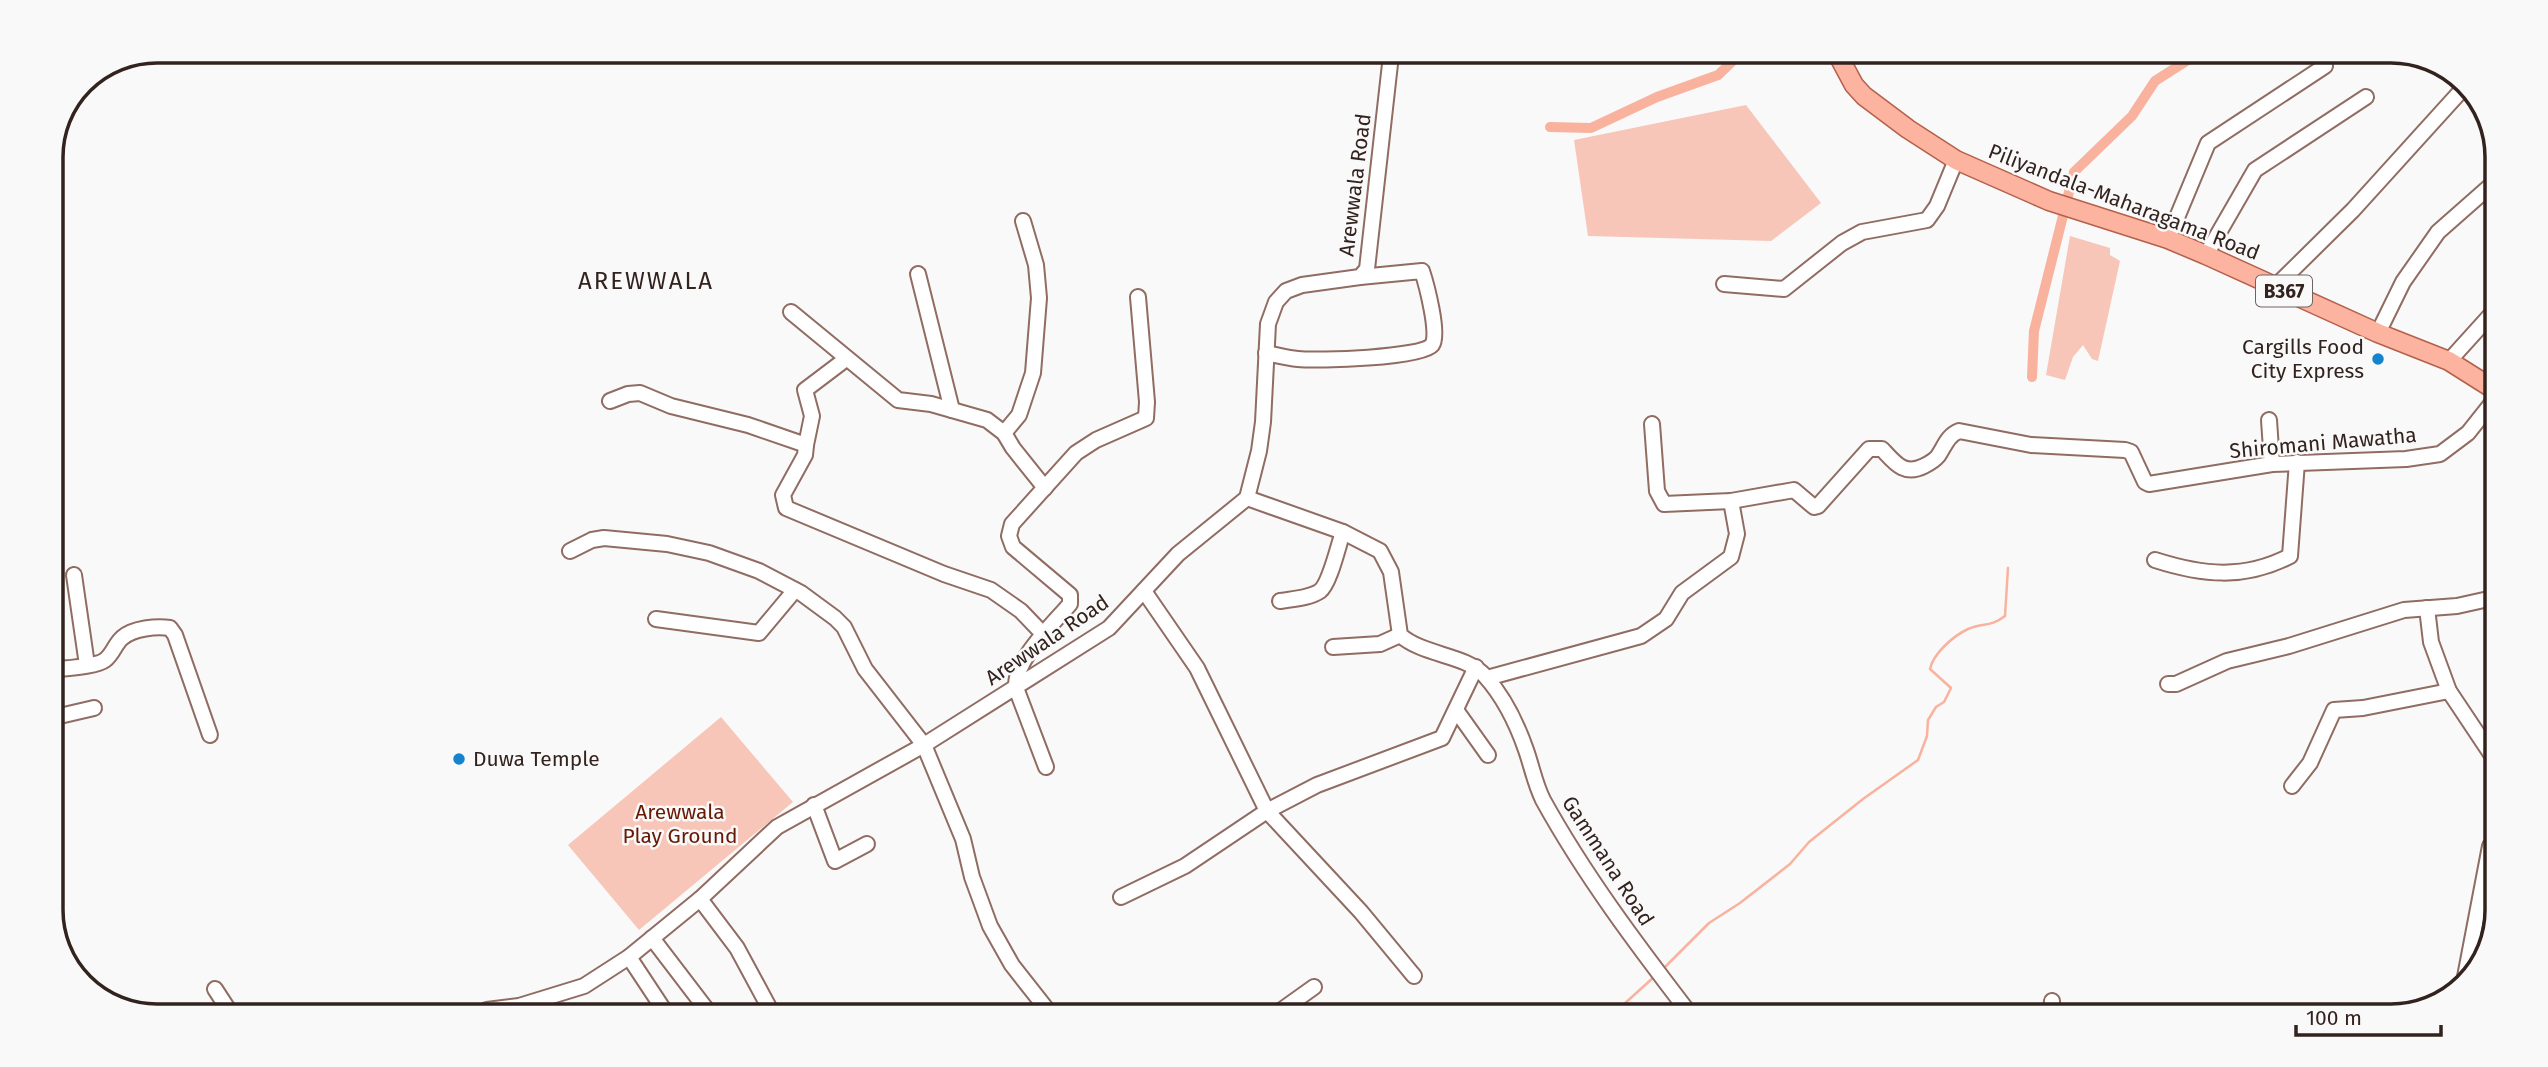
<svg xmlns="http://www.w3.org/2000/svg" width="2548" height="1067" viewBox="0 0 2548 1067" font-family="'Fira Sans',sans-serif">
<rect width="100%" height="100%" fill="#f9f9f9"/>
<g fill="#f7c6b9">
<polygon points="1746,105 1821,203 1771,241 1588,236 1574,140"/>
<polygon points="2070,236 2110,248 2110,255 2120,261 2098,361 2092,359 2083,345 2073,357 2065,380 2046,375"/>
<polygon points="721,717 793,802 639,930 568,845"/>
</g>
<g fill="none" stroke-linecap="round" stroke-linejoin="round">
<g stroke="#f9b29e" stroke-width="2.5">
<path d="M1662 970 1709 923 1740 903 1790 864 1809 842 1863 799 1918 760 1927 736 1928 720 1936 707 1944 702 1951 688 1930 669C1933 654 1953 636 1968 629 1982 623 1991 627 2005 616L2008 568"/>
<polyline points="1613,1014 1654,977"/>
</g>
<g stroke="#f9b29e" stroke-width="10">
<polyline points="1550,127 1591,128 1657,97 1718,75 1738,56"/>
<polyline points="2032,377 2034,331 2074,172 2132,116 2155,81 2191,58"/>
</g>
<defs>
<g id="minor">
<polyline points="2168,239 2208,143 2325,66"/>
<polyline points="2206,255 2255,170 2366,97"/>
<polyline points="918,274 952,410"/>
<polyline points="1724,284 1784,289 1842,243 1862,232 1927,220 1937,206 1956,160"/>
<polyline points="2275,287 2353,210 2460,92"/>
<polyline points="791,312 898,400 931,404 987,420 1004,433 1013,448 1045,488"/>
<polyline points="2378,333 2403,282 2438,232 2497,180"/>
<path d="M1266 353C1276 355 1287 358 1298 359 1317 361 1422 358 1432 345 1440 335 1426 283 1422 271L1360 277"/>
<polyline points="2449,361 2496,309"/>
<polyline points="610,401 628,394 640,393 671,406 748,425 806,445 805,455 783,495 786,508 944,574 991,590 1021,611 1044,635"/>
<polyline points="2269,420 2272,464"/>
<path d="M1652 424 1657 491 1664 504 1731 501 1794 490 1814 507 1818 506 1869 449H1882C1895 463 1904 476 1924 466 1930 463 1934 461 1938 456 1945 446 1947 436 1959 431L2031 445 2125 450 2131 452 2145 482 2149 484 2272 464 2406 459 2440 454 2468 433 2495 399"/>
<polyline points="1004,433 1019,415 1033,373 1039,298 1036,265 1023,221"/>
<polyline points="806,445 812,416 805,390 846,359"/>
<path d="M1247 498 1343 532 1380 551 1391 572 1400 635C1424 656 1465 654 1485 676 1503 696 1517 724 1526 750 1532 767 1535 784 1543 800 1585 876 1637 945 1690 1014"/>
<polyline points="570,551 592,540 604,538 667,544 709,553 759,571 801,593 835,618 844,627 865,669 924,745 963,839 972,877 990,926 1012,965 1049,1012"/>
<path d="M2155 560C2202 575 2244 580 2290 556L2297 462"/>
<polyline points="74,575 87,665"/>
<polyline points="1144,591 1197,668 1267,811 1361,912 1414,976"/>
<path d="M1280 601C1292 599 1310 598 1320 591 1330 583 1338 546 1343 532"/>
<polyline points="2427,608 2431,642 2449,691 2491,754"/>
<polyline points="656,619 759,633 795,590"/>
<polyline points="1333,647 1380,644 1400,635"/>
<path d="M51 670C64 668 96 667 105 660 113 654 115 644 122 638 133 628 157 626 170 628L175 635 210 735"/>
<polyline points="1487,678 1641,636 1666,619 1682,593 1731,557 1737,534 1731,501"/>
<polyline points="2168,684 2176,684 2227,661 2289,646 2404,610 2457,606 2493,598"/>
<polyline points="1456,710 1488,755"/>
<polyline points="51,718 94,708"/>
<path d="M1046 767 1016 688C1014 660 1052 625 1070 604V595L1013 547 1009 536 1012 524 1076 453 1096 440 1146 418 1147 402 1138 297"/>
<polyline points="2292,786 2310,763 2334,710 2363,708 2449,691"/>
<polyline points="814,805 835,861 867,844"/>
<polyline points="1121,897 1185,866 1267,811 1317,785 1442,738 1476,667"/>
<polyline points="700,899 737,948 771,1011"/>
<polyline points="652,938 707,1010"/>
<polyline points="629,957 664,1010"/>
<polyline points="2464,982 2490,846"/>
<polyline points="215,989 228,1009"/>
<polyline points="487,1010 519,1006 584,986 629,957 700,899 777,827 924,745 1109,628 1178,554 1247,498 1259,451 1263,422 1268,324 1276,302 1286,291 1302,285 1360,277 1367,269 1391,55"/>
<polyline points="1279,1012 1314,987"/>
<polyline points="2050,1015 2052,1001"/>
<polyline points="2306,1016 2311,1015"/>
</g>
<polyline id="major" points="1839,57 1854,85 1864,96 1908,129 1956,160 2049,201 2168,239 2206,255 2378,333 2449,361 2495,390"/>
</defs>
<use href="#minor" stroke="#906c62" stroke-width="18"/>
<use href="#major" stroke="#b4604a" stroke-width="21"/>
<use href="#minor" stroke="#fff" stroke-width="14"/>
<use href="#major" stroke="#fcb3a0" stroke-width="18"/>
</g>
<g fill="#1583cd" stroke="#f9f9f9" stroke-width="2.5">
<circle cx="2378" cy="359" r="7"/>
<circle cx="459" cy="759" r="7"/>
</g>
<g text-anchor="middle" dominant-baseline="central" stroke-width="5" stroke-linejoin="round" paint-order="stroke">
<rect fill="#f9f9f9" stroke="#6e6360" stroke-width="2" x="2256" y="275.5" width="56" height="31" rx="5"/>
<g font-size="19" font-weight="bold" fill="#33231f">
<text x="2284" y="291">B367</text>
</g>
<g font-size="21" fill="#33231f" stroke="#f9f9f9">
<text transform="translate(1355 185) rotate(-83)">Arewwala Road</text>
<text transform="translate(2124 202) rotate(21)">Piliyandala-Maharagama Road</text>
<text transform="translate(2323 443) rotate(-5)">Shiromani Mawatha</text>
<text transform="translate(1047 640) rotate(-34)">Arewwala Road</text>
<text transform="translate(1608 861) rotate(57)">Gammana Road</text>
</g>
<g font-size="21" fill="#33231f" stroke="#f9f9f9" text-anchor="end">
<text x="2364" y="347">Cargills Food<tspan x="2364" dy="24">City Express</tspan></text>
<text x="473" y="759" text-anchor="start">Duwa Temple</text>
</g>
<g font-size="21" fill="#661a05" stroke="#f9f9f9">
<text x="680" y="812">Arewwala<tspan x="680" dy="24">Play Ground</tspan></text>
</g>
<g font-size="24" letter-spacing="2" fill="#33231f" stroke="#f9f9f9">
<text x="646" y="281">AREWWALA</text>
</g>
</g>
<path d="M0 0H2548V1067H0ZM157 63H2391A94 94 0 0 1 2485 157V910A94 94 0 0 1 2391 1004H157A94 94 0 0 1 63 910V157A94 94 0 0 1 157 63Z" fill="#f9f9f9" fill-rule="evenodd"/>
<path fill="none" stroke="#33231f" stroke-width="3.5" d="M157 63H2391A94 94 0 0 1 2485 157V910A94 94 0 0 1 2391 1004H157A94 94 0 0 1 63 910V157A94 94 0 0 1 157 63Z"/>
<path d="M2296 1025v10h145v-10" fill="none" stroke="#33231f" stroke-width="3.5"/>
<text x="2306" y="1025" font-size="21" fill="#33231f" stroke="#f9f9f9" stroke-width="5" paint-order="stroke">100 m</text>
</svg>
